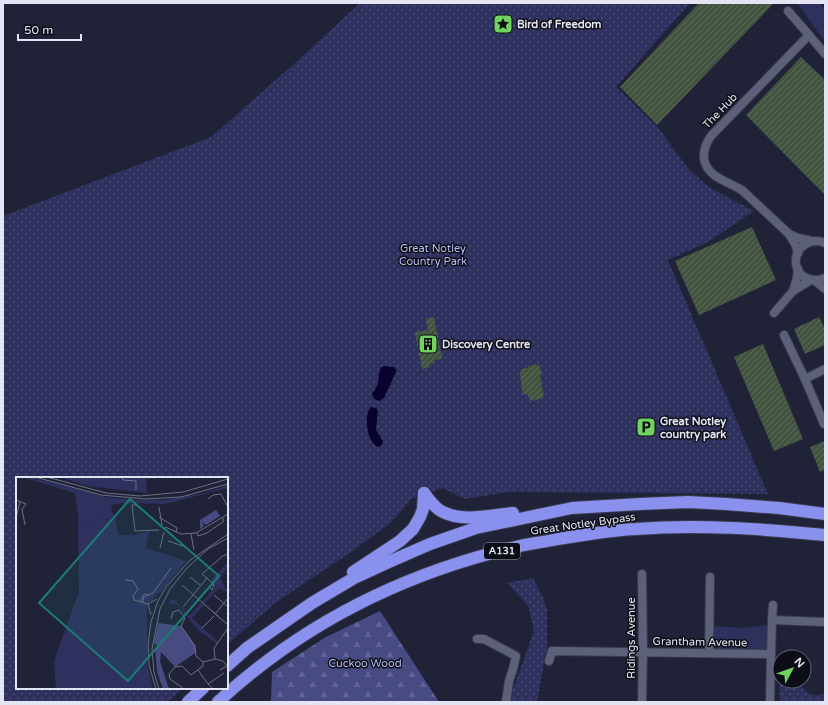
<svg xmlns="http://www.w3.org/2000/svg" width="828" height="705" viewBox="0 0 828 705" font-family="'Varela Round',sans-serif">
<defs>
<pattern id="forest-firs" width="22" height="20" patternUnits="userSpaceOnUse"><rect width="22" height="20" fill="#484b82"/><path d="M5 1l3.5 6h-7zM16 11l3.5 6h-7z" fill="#626594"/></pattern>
<pattern id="park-dots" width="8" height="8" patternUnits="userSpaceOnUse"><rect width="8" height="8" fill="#2e305e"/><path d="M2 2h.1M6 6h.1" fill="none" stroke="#4c4e76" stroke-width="1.8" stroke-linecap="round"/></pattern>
<pattern id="building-hatch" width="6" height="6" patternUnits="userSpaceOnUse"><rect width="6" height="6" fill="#42543f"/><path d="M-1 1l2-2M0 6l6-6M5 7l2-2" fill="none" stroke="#5d6c5b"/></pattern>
</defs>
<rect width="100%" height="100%" fill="#202238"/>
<g fill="#2e305e">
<polygon points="797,3 820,3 825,9 825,42"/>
<polygon points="772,624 771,654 709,653 709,626 744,628"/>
</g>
<polygon fill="url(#forest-firs)" points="380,611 439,702 271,702 272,672 326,637"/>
<g fill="url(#park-dots)">
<polygon points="360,3 690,3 616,87 660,130 689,170 710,188 754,211 708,242 668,260 768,494 508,492 465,499 443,488 411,499 392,522 354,550 275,603 227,645 227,478 17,478 17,688 183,688 168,702 3,702 3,216 211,137 295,63"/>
<polygon points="533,578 544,600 547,609 547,646 537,702 511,702 512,692 534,631 529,607 507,583"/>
<path d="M779 684 801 685C809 696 812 696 825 694V702H780Z"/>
</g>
<g fill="#090130">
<polygon points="385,366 394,367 396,369 396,372 384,398 379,401 374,399 372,394 378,384 379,374 381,367"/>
<path d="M371 407 376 408 378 410 376 430 383 441 382 445 379 447C367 444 363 415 371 407Z"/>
</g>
<g fill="url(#building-hatch)">
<polygon points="699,3 774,3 657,125 620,87"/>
<polygon points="801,57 825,80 825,195 746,115"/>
<polygon points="752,227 776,280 699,315 675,261"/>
<polygon points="434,317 442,359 434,360 435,363 429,364 430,367 422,369 415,332 428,330 426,319"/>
<polygon points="819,317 825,329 825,345 805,354 794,329"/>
<polygon points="763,344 803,439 774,451 734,357"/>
<polygon points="539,364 542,374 540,375 544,397 542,397 542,398 533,401 530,400 528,395 523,394 522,390 520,375 521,369 528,368 528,366"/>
<polygon points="825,441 825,470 820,472 810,447"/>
</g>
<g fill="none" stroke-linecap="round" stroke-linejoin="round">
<defs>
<g id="minor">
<polyline points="788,11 809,35"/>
<polyline points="789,234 798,238 812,241"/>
<path d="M825 243C811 237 794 247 796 264 798 278 813 283 825 278"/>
<path d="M798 253 795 244 789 234 743 191C729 181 708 179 704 159 703 150 706 143 711 136L809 35 825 54"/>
<polyline points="814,280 825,289"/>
<polyline points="793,291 797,278 798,269"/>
<polyline points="774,313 793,291 811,280"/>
<polyline points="784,335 805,379 824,424"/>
<polyline points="805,379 825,369"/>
<polyline points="642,574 643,652 642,702"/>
<polyline points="772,620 773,605"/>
<polyline points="477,639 484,639 516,656 513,669 509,681 506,702"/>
<polyline points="709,653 710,577"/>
<polyline points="549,661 552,651 771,654 772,620 825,622"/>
<polyline points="770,702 771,654"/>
</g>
<g id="highway">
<path d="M424 493C429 500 434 507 441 511 462 523 491 515 513 513"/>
<polyline points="353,572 400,541 413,529 420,517 423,509 424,493"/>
<polyline points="227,666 247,648 312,603 354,578 391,561 430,544 476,528 572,508 640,504 688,502 726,504 779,508 825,514"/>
<polyline points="188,702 203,688"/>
<path d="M218 702C303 623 407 572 520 546 532 543 545 542 558 539 584 535 610 530 636 529 699 524 762 529 825 535"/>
</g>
</defs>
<use href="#minor" stroke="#3a3b4d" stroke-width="10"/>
<use href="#highway" stroke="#3a3b4d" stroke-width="14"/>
<use href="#minor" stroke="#5d6079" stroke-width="8"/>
<use href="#highway" stroke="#8990ed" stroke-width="12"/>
</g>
<defs>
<symbol id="sight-square" viewBox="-11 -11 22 22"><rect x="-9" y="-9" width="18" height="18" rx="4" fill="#70d35f" stroke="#0c0d16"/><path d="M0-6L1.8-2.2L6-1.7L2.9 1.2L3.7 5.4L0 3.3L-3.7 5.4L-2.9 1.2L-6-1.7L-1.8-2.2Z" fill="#111"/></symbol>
<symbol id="building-square" viewBox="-11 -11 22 22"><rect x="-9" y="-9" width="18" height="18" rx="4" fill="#70d35f" stroke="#0c0d16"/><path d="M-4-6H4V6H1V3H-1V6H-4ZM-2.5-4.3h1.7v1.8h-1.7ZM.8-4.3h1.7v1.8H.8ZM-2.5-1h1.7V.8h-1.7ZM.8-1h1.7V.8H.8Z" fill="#111"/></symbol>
<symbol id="parking-square" viewBox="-11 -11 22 22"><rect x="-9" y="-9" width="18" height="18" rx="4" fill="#70d35f" stroke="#0c0d16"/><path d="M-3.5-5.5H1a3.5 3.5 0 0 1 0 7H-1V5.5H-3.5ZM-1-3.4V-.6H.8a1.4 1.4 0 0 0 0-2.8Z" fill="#111"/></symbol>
</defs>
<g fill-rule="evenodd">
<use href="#sight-square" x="492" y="13" width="22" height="22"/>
<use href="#building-square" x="417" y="333" width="22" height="22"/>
<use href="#parking-square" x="635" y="416" width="22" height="22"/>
</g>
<g text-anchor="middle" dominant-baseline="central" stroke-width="3" stroke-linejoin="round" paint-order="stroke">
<rect fill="#0c0d16" stroke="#a2a4b1" stroke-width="1" x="484" y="543" width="36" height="16" rx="3"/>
<g font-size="10" font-weight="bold" fill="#e3e5f4">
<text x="502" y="551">A131</text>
</g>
<g font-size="11" font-weight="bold" fill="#e3e5f4" stroke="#0c0d16" text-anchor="start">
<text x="517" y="24">Bird of Freedom</text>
<text x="442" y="344">Discovery Centre</text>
<text x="660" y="421">Great Notley<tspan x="660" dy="13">country park</tspan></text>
</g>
<g font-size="11" fill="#e3e5f4" stroke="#0c0d16">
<text transform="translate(720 111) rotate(-46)">The Hub</text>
<text transform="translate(583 524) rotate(-8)">Great Notley Bypass</text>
<text transform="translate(631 638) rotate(-90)">Ridings Avenue</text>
<text transform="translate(700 642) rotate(1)">Grantham Avenue</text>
</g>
<g font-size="11" fill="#b8bef1" stroke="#0c0d16">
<text x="433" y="248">Great Notley<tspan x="433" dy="13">Country Park</tspan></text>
<text x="365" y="663">Cuckoo Wood</text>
</g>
</g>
<g transform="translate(16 477)">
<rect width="212" height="212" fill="#202238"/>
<path d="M6 0H15L90 20 121 23H149L193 15 212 8V11L149 27 108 26 95 28 102 58H120L133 54 129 71 170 84 143 117 121 105 94 42 63 45 59 16ZM44 0H142V1L130 2 131 16 71 9Z" fill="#2e305e"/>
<path d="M200 33 204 39 190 48 186 45 188 49 184 52V43ZM142 146 165 149 179 168V176L159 190 145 175 144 184 153 212H147L141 195 139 172 142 170 138 166Z" fill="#484b82"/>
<path d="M96 39H99L102 58H120L133 54 129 71 170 84 131 129V185L137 212H40L38 184 63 115 62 45 94 42ZM212 85V90L204 101 212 116 203 111 188 127 186 125 199 110 195 103ZM155 123 160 124 173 139 185 126 188 128 176 141 202 165 201 167 181 152 162 128 153 126Z" fill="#2e305e"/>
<path fill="none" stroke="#6e7083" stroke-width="1" d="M19 0 85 18 130 22 165 20 212 7M31 0 90 16 124 19 167 15 212 2M106 0 107 3 120 4V13M192 22 197 18 205 17 212 30M0 23 10 27 6 32 9 48M121 28H116L119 54 143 53M143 30 146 48M143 40 161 51 160 55M0 41 4 25M149 50 165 57 180 56 212 37M181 56 182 59 191 56 208 44 206 40M175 57 178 73M152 64 167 69M144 71 148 55M174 100 184 108M191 101 198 108 196 113 194 111M109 103 117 104 122 112 117 119 118 123 132 127M166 108 203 140M198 118 212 130M124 125 128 117 133 118M127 125 128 120 137 116 155 91M167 130 191 101 186 97 208 78H212M196 134 212 148M200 136 212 121M135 138 132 127 141 122M155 142 157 135 163 133 169 141 165 149 179 169 180 179 187 185V189L175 198 166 189 159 190 153 197 154 202 168 212M186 151 198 139M199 182 207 184 211 189 204 193M187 185 199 182 198 171 212 151M182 193 192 207M140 212 133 188 132 167 135 145 142 124 150 110 173 84 212 57M143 212 138 195 136 172 144 132 154 112 171 91 192 72 212 61M197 212 192 207 208 196"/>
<path fill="#1a7c75" fill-opacity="0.15" stroke="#1a7c75" stroke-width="2" d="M114 22 203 99 112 204 23 126Z"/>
<rect width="212" height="212" fill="none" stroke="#e3e5f4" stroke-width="2"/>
</g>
<rect width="828" height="705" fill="none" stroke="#e3e5f4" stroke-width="8"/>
<g transform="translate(792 669) rotate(49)"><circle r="19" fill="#0c0d16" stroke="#62636f"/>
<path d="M0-3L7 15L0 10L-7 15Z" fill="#70d35f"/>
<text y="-6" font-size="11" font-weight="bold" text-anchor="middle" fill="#e3e5f4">N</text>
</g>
<path d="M18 34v6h63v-6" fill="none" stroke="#e3e5f4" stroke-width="2"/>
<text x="24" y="34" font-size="12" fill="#e3e5f4" stroke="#0c0d16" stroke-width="3" paint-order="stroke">50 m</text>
</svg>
